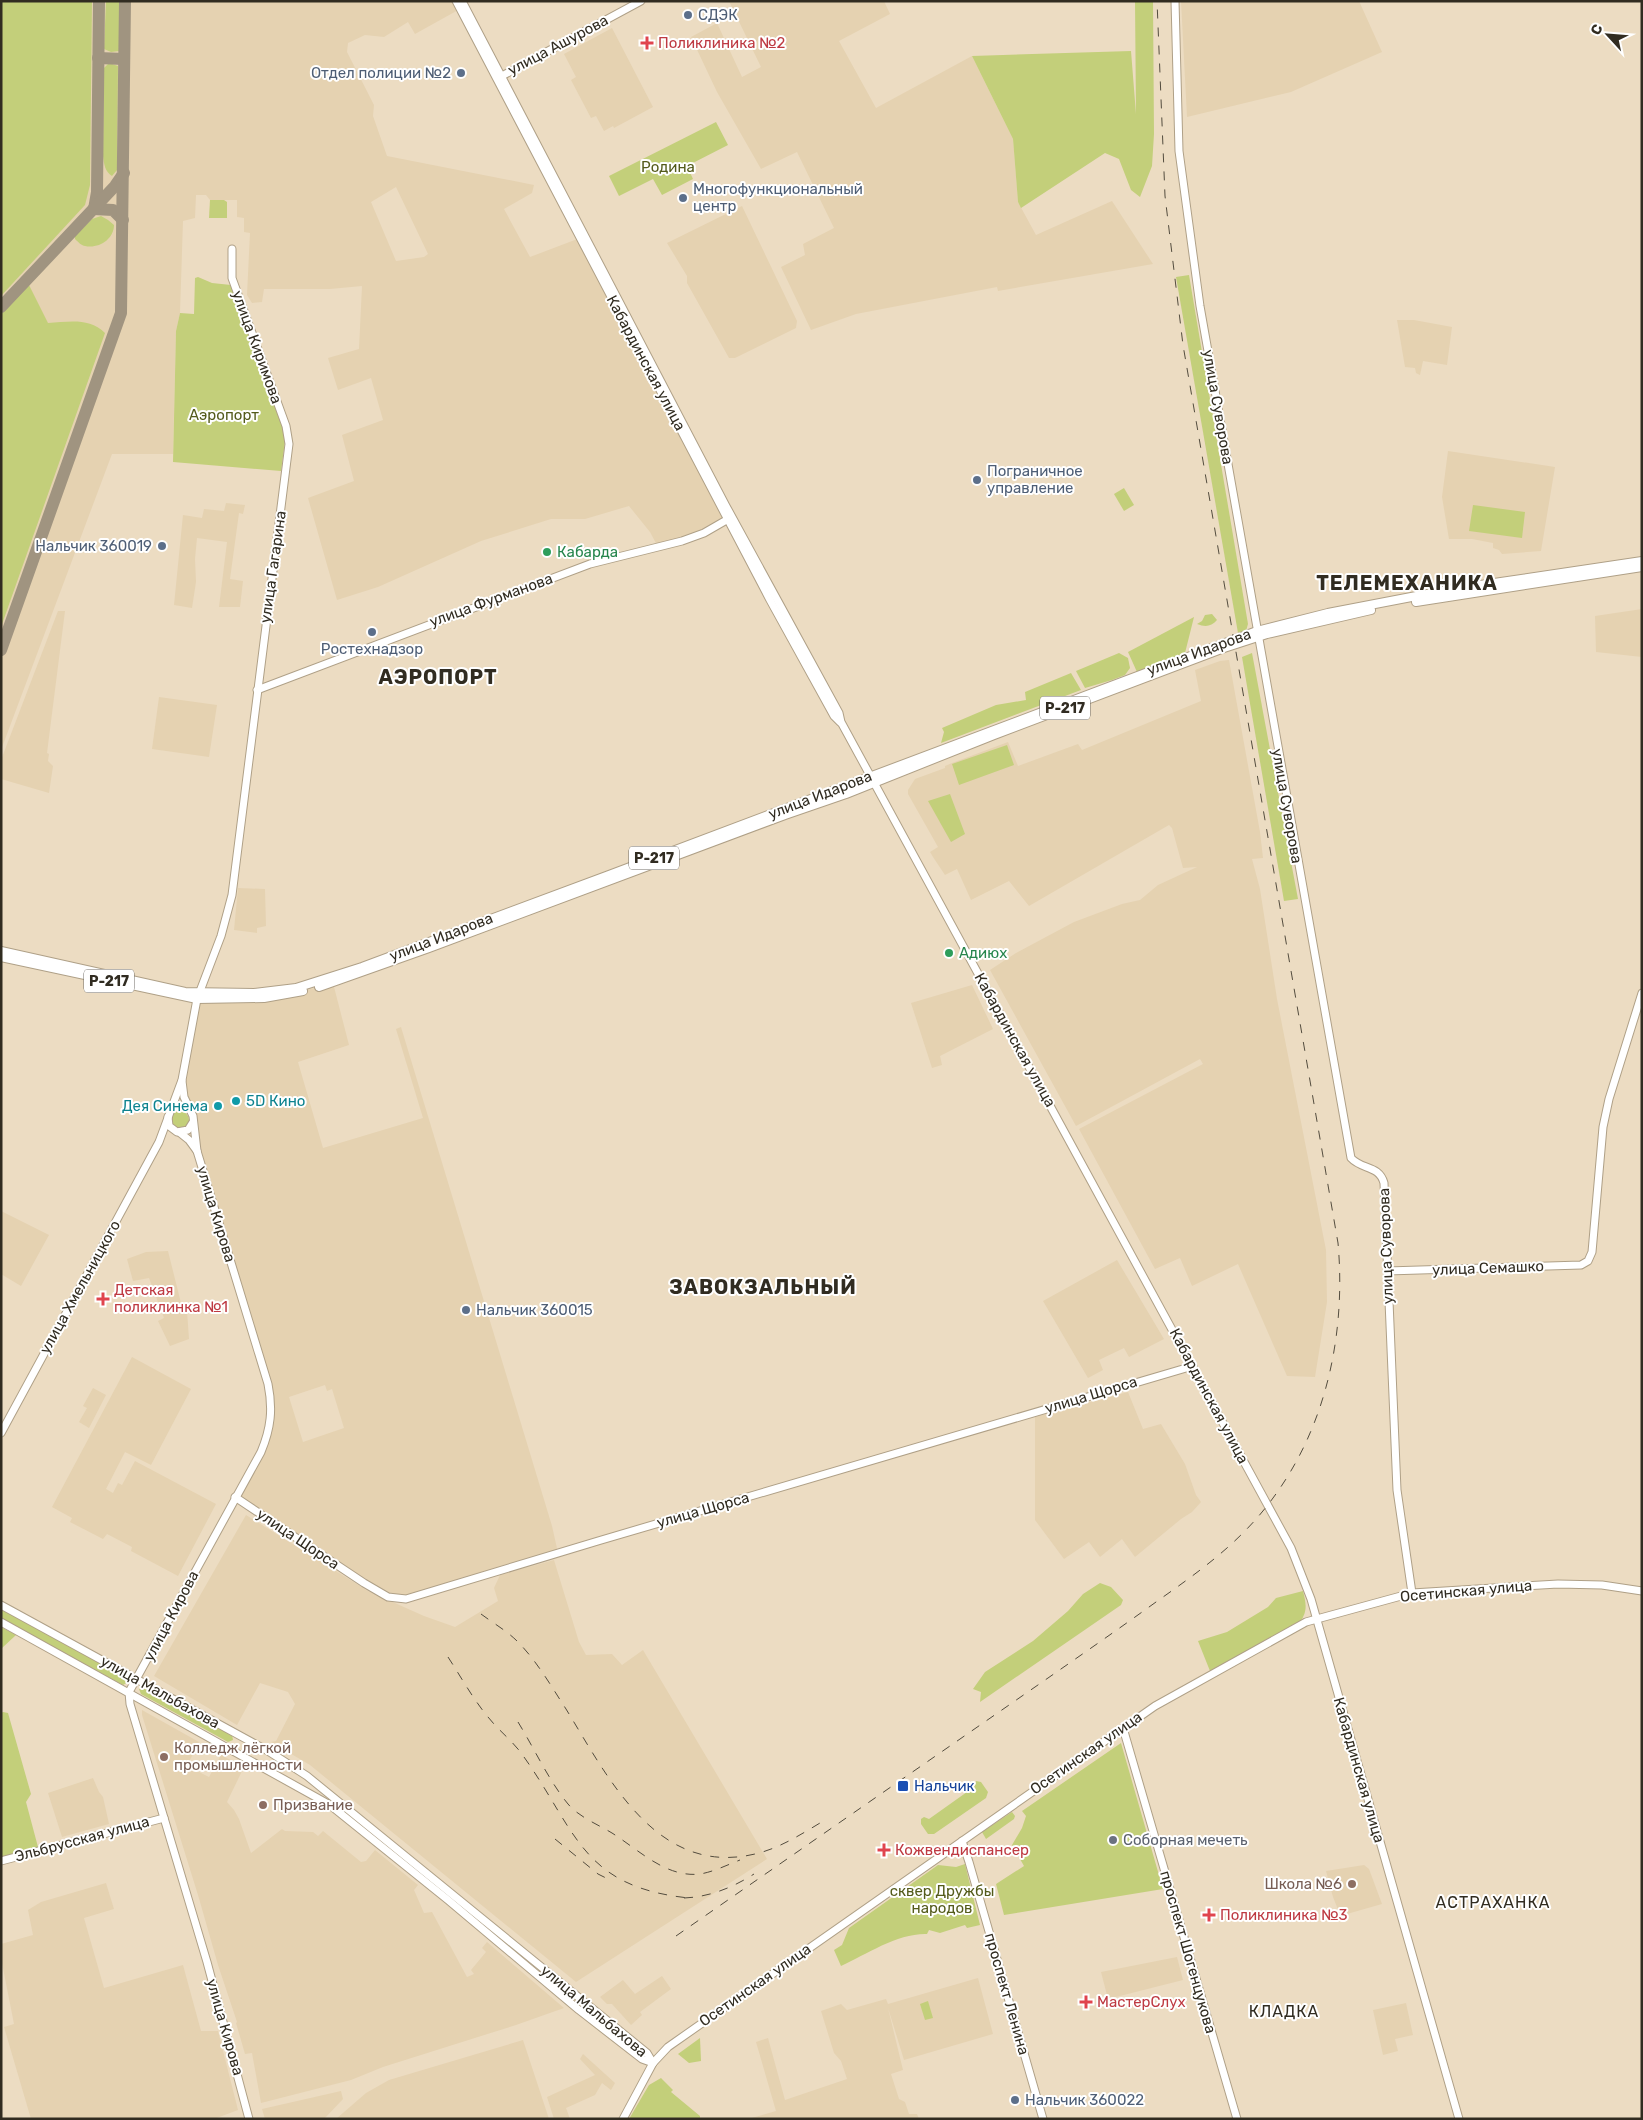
<svg xmlns="http://www.w3.org/2000/svg" width="1643" height="2120" viewBox="0 0 1643 2120" font-family="Rubik,sans-serif">
<rect width="100%" height="100%" fill="#ecdcc2"/>
<g fill="#e5d2b1" fill-rule="evenodd">
<path d="M1 1H456L460 9 415 34 408 22 384 37 365 35 348 43 347 52 374 105 373 116 387 156 534 185 532 193 504 209 530 257 580 238 728 520 718 526 658 547 650 532 629 506 585 519H551L481 541 378 587 337 600 308 498 354 481 342 435 383 420 371 378 338 390 328 358 359 349 362 286 330 289H264L262 302 252 303 247 295 250 233 244 232V218L237 217V200H210L206 195H196L195 218 183 221 180 313 176 331 173 454H112L1 750ZM396 187 428 254 424 257 396 261 371 202Z"/>
<polygon points="729,1 884,1 890,14 839,41 876,108 972,56 1013,139 1018,202 1036,235 1112,201 1153,264 998,291 997,287 856,314 811,330 781,267 805,255 803,244 834,228 797,152 761,169 717,92 691,37 717,23 742,77 761,67"/>
<polygon points="1181,1 1359,1 1382,52 1291,92 1187,117"/>
<polygon points="612,28 653,107 614,128 613,126 604,131 596,116 591,118 571,80 576,77 564,54"/>
<polygon points="742,206 797,321 796,328 735,358 729,358 687,283 687,276 667,243"/>
<polygon points="1397,320 1414,320 1452,327 1447,365 1423,361 1420,375 1416,373 1415,368 1405,367"/>
<polygon points="1448,451 1555,467 1541,551 1502,554 1499,550 1493,548 1493,543 1472,539 1449,539 1442,497"/>
<polygon points="226,503 245,505 243,514 239,513 230,579 243,581 240,607 219,607 227,542 197,538 195,559 196,582 192,608 174,605 183,515 202,518 204,509 224,511"/>
<polygon points="1642,609 1642,657 1596,652 1595,616"/>
<polygon points="58,611 65,611 47,753 49,754 48,761 53,766 49,793 1,779 1,760"/>
<polygon points="1229,660 1260,832 1263,858 1252,859 1260,889 1277,999 1326,1250 1327,1302 1315,1377 1287,1376 1238,1264 1192,1286 1180,1258 1155,1269 1079,1129 1203,1064 1200,1059 1076,1126 990,970 1016,953 1074,922 1122,904 1140,900 1158,885 1197,867 1183,868 1172,828 1169,825 1029,906 1009,881 971,900 957,869 945,875 933,857 930,852 938,847 908,794 908,790 915,779 945,768 945,766 952,763 1008,742 1018,766 1078,744 1082,750 1201,701 1195,670 1220,661"/>
<polygon points="159,697 217,705 209,757 152,749"/>
<polygon points="238,888 265,889 266,926 257,928 257,933 234,930"/>
<path d="M333 983 349 1045 298 1062 323 1148 423 1118 396 1029 401 1027 552 1526 558 1553 445 1587 393 1598 235 1497 261 1452 271 1407 184 1097 185 1066 197 999 292 994ZM325 1385 327 1391 332 1389 344 1428 303 1442 289 1397Z"/>
<polygon points="972,985 993,1029 940,1056 942,1065 932,1068 911,1003"/>
<polygon points="1,1211 49,1235 21,1286 1,1274"/>
<polygon points="168,1251 181,1303 187,1311 189,1339 170,1346 158,1321 164,1318 149,1278 133,1281 127,1259 146,1252"/>
<polygon points="1117,1260 1164,1339 1129,1357 1124,1348 1099,1360 1103,1370 1088,1378 1043,1301"/>
<polygon points="132,1357 191,1389 151,1465 125,1452 106,1489 113,1493 118,1483 122,1485 135,1461 216,1504 178,1576 131,1551 132,1547 107,1534 103,1539 70,1522 72,1518 52,1507"/>
<polygon points="93,1388 106,1395 89,1428 79,1422 87,1408 83,1406"/>
<polygon points="1128,1392 1143,1429 1161,1424 1185,1464 1196,1495 1201,1502 1192,1512 1181,1519 1135,1557 1122,1539 1100,1557 1089,1542 1064,1559 1035,1520 1035,1417"/>
<polygon points="246,1515 368,1591 424,1616 455,1627 498,1601 494,1588 500,1575 554,1560 579,1642 586,1655 612,1654 622,1665 643,1650 767,1859 576,1982 310,1765 271,1742 276,1741 295,1704 288,1692 260,1683 237,1725 154,1676"/>
<polygon points="142,1710 199,1742 187,1766 209,1777 221,1755 244,1767 227,1802 234,1810 239,1819 251,1853 282,1829 285,1831 313,1832 318,1836 323,1831 361,1862 366,1861 375,1850 418,1885 414,1890 424,1913 432,1912 467,1977 474,1974 471,1970 486,1952 482,1948 487,1942 564,2008 516,2025 383,2067 351,2080 261,2103 252,2053 245,2054 236,2023 237,2022 218,1965 198,1895 142,1715"/>
<polygon points="93,1778 99,1792 103,1797 109,1824 62,1837 48,1793"/>
<polygon points="1364,1865 1369,1869 1382,1904 1347,1914 1345,1910 1339,1912 1333,1897 1326,1871"/>
<polygon points="106,1883 114,1909 84,1918 104,1988 183,1965 201,2031 218,2031 238,2110 214,2119 31,2119 4,2027 14,2024 1,1958 1,1944 33,1935 28,1910 41,1902"/>
<polygon points="1177,1957 1183,1980 1108,1999 1101,1972"/>
<polygon points="662,1976 671,1989 640,2012 642,2015 631,2025 612,2004 607,2004 600,1997 623,1980 635,1994"/>
<polygon points="978,1978 993,2034 904,2060 888,2008 903,2070 891,2074 899,2099 905,2102 909,2114 917,2114 919,2119 748,2119 776,2111 756,2042 768,2038 785,2100 847,2079 841,2061 834,2053 821,2011 841,2004 847,2010 886,1999 888,2004"/>
<polygon points="1406,2003 1413,2035 1395,2039 1398,2051 1383,2055 1373,2010"/>
<polygon points="523,2040 549,2119 336,2119 366,2093 389,2080"/>
<polygon points="583,2054 615,2083 611,2090 602,2083 595,2095 566,2108 570,2119 554,2119 547,2097 595,2075 580,2059"/>
<polygon points="341,2091 343,2099 324,2119 265,2119 262,2109"/>
</g>
<g fill="#c3cf7a">
<polygon points="1,1 92,1 90,185 85,205 1,296"/>
<polygon points="106,1 119,1 119,51 111,52 104,49"/>
<polygon points="1135,1 1153,1 1154,134 1152,166 1140,197 1131,190 1119,159 1105,153 1021,208 1018,202 1013,139 972,56 1131,51 1136,114"/>
<path d="M109 63 118 66 117 170 112 176C105 172 104 164 103 156L104 68Z"/>
<polygon points="716,122 728,145 687,166 693,179 662,195 653,179 619,196 609,176"/>
<polygon points="210,200 224,200 227,202 227,218 209,218"/>
<path d="M101 216 108 220 114 225C114 239 99 249 85 246 82 246 78 242 75 239V236L92 219Z"/>
<polygon points="1189,275 1248,624 1246,631 1238,633 1176,277"/>
<polygon points="198,277 212,283 231,285 284,432 285,442 281,471 173,462 176,331 180,313 194,314 195,278"/>
<path d="M29 285 48 323C68 322 89 317 105 333L1 627V314Z"/>
<polygon points="1124,488 1134,505 1124,511 1114,494"/>
<polygon points="1473,505 1525,512 1522,538 1469,531"/>
<path d="M1212 614 1217 620C1211 627 1205 627 1197 624L1202 621 1205 615Z"/>
<polygon points="1194,617 1185,653 1137,672 1128,652"/>
<polygon points="1119,653 1128,658 1130,668 1125,675 1112,680 1085,688 1076,671"/>
<polygon points="1252,653 1298,899 1284,901 1242,657"/>
<polygon points="1071,673 1081,690 941,743 944,732 942,728 996,705 1026,700 1025,692"/>
<polygon points="1007,745 1014,765 959,785 952,764"/>
<polygon points="950,794 965,834 951,842 928,801"/>
<circle cx="180" cy="1120" r="9"/>
<polygon points="1100,1583 1111,1587 1123,1600 1121,1605 980,1702 981,1692 973,1689 985,1672 1033,1641 1068,1611 1083,1594"/>
<path d="M1303 1591C1306 1603 1308 1611 1300 1622L1210 1671 1198 1641 1227 1632 1268 1607 1276 1598Z"/>
<polygon points="1,1609 127,1677 128,1682 123,1685 1,1619"/>
<polygon points="1,1627 16,1635 1,1649"/>
<polygon points="143,1687 232,1735 233,1740 228,1742 141,1694 139,1689"/>
<polygon points="3,1712 8,1713 31,1794 26,1802 38,1847 1,1857 1,1713"/>
<polygon points="1121,1743 1163,1889 1004,1915 996,1884 1024,1866 1012,1845 1022,1828 1026,1816 1022,1811"/>
<polygon points="976,1781 981,1782 988,1792 986,1798 934,1834 928,1834 921,1824 921,1819 924,1817 929,1819 974,1787"/>
<polygon points="1012,1812 1015,1816 1014,1819 986,1839 982,1832"/>
<path d="M965 1864 980 1925 967 1928 965 1925 940 1933 929 1930 927 1934C898 1933 867 1954 841 1966L834 1950 842 1945 849 1928 938 1865 956 1867Z"/>
<polygon points="928,2001 933,2018 925,2020 920,2004"/>
<polygon points="700,2038 701,2061 689,2063 678,2054"/>
<polygon points="661,2078 673,2090 671,2092 700,2116 700,2119 629,2119 649,2085"/>
</g>
<g fill="none" stroke-linecap="round" stroke-linejoin="round">
<g stroke="#a09480" stroke-width="12">
<polyline points="98,58 124,59"/>
<polyline points="94,209 97,192 99,1"/>
<polyline points="94,209 113,210 123,220"/>
<polyline points="1,307 115,186 124,173"/>
<polyline points="1,650 121,313 125,1"/>
</g>
<defs>
<g id="secondary">
<polyline points="456,1 770,600 834,716 840,722"/>
<polyline points="462,1 726,506 839,713 841,722 1291,1548 1311,1599 1459,2119"/>
<path d="M1175 1 1179 151 1200 306 1351 1158C1362 1170 1379 1165 1384 1183L1397 1490 1412 1593"/>
<polyline points="500,77 641,1"/>
<polyline points="257,690 590,564 682,541 704,533 730,518"/>
<path d="M182 1081 184 1097 193 1116 197 1151 268 1384C273 1409 271 1428 261 1452L129 1692 130 1704 207 1962 249 2119"/>
<polyline points="168,1117 169,1126 177,1132 188,1130 193,1122"/>
<polyline points="179,1132 189,1140 197,1151"/>
<polyline points="1387,1271 1581,1265 1588,1261 1592,1252 1603,1127 1609,1099 1642,993"/>
<polyline points="1,1433 159,1142 182,1080 197,999 221,936 232,895 289,444 286,426 232,278 232,249"/>
<polyline points="235,1497 364,1583 388,1597 406,1599 598,1541 1193,1366"/>
<polyline points="1,1605 268,1751 307,1776 647,2053 653,2063"/>
<polyline points="1,1622 330,1805 448,1900 579,2010 642,2059 653,2063"/>
<polyline points="1123,1728 1237,2119"/>
<polyline points="962,1841 969,1862 1043,2119"/>
<polyline points="1,1861 164,1818"/>
<polyline points="623,2119 653,2063 668,2047 1155,1706 1306,1622 1412,1593 1558,1584 1602,1585 1642,1591"/>
</g>
<g id="primary">
<polyline points="1416,602 1642,567"/>
<polyline points="1,951 185,992 254,993 296,988 362,967 609,875 1257,631 1328,613 1453,589 1642,561"/>
<polyline points="1,957 197,999 264,998 303,991"/>
<polyline points="319,987 429,948 785,815 846,794 994,735 1224,648 1267,634 1371,610"/>
</g>
</defs>
<use href="#secondary" stroke="#afa087" stroke-width="9"/>
<use href="#primary" stroke="#afa087" stroke-width="10"/>
<use href="#secondary" stroke="#fff" stroke-width="7"/>
<use href="#primary" stroke="#fff" stroke-width="8"/>
<g stroke="#534c3e" stroke-width="1" stroke-dasharray="9 9" stroke-linecap="butt">
<path d="M481 1614C493 1623 507 1631 517 1641 537 1661 551 1686 566 1709 609 1779 658 1880 759 1853 781 1847 800 1835 820 1823"/>
<path d="M448 1657C461 1677 473 1699 488 1717 499 1731 514 1742 524 1757 577 1832 582 1887 689 1898"/>
<path d="M518 1722C534 1748 549 1781 568 1804 579 1817 597 1824 612 1833 639 1850 666 1878 700 1874 713 1872 727 1865 740 1860"/>
<polyline points="555,1839 598,1874 612,1881"/>
<path d="M684 1898C709 1897 732 1888 754 1874"/>
<path d="M676 1936C800 1850 924 1764 1048 1678 1084 1653 1120 1628 1156 1602 1200 1571 1241 1542 1273 1498 1327 1425 1346 1332 1338 1243L1183 345 1165 196 1157 1"/>
</g>
</g>
<g fill="#5c6f8a" stroke="#fff" stroke-width="2">
<circle cx="688" cy="15" r="5"/>
<circle cx="461" cy="73" r="5"/>
<circle cx="683" cy="198" r="5"/>
<circle cx="977" cy="480" r="5"/>
<circle cx="162" cy="546" r="5"/>
<circle cx="372" cy="632" r="5"/>
<circle cx="466" cy="1310" r="5"/>
<circle cx="1015" cy="2100" r="5"/>
</g>
<g fill="#e0444e" stroke="#fff" stroke-width="2">
<path d="M644.5 35.5h5v5h5v5h-5v5h-5v-5h-5v-5h5z"/>
<path d="M100.5 1291.5h5v5h5v5h-5v5h-5v-5h-5v-5h5z"/>
<path d="M881.5 1842.5h5v5h5v5h-5v5h-5v-5h-5v-5h5z"/>
<path d="M1206.5 1907.5h5v5h5v5h-5v5h-5v-5h-5v-5h5z"/>
<path d="M1083.5 1994.5h5v5h5v5h-5v5h-5v-5h-5v-5h5z"/>
</g>
<g fill="#2e9e5b" stroke="#fff" stroke-width="2">
<circle cx="547" cy="552" r="5"/>
<circle cx="949" cy="953" r="5"/>
</g>
<g fill="#0f9aa8" stroke="#fff" stroke-width="2">
<circle cx="236" cy="1101" r="5"/>
<circle cx="218" cy="1106" r="5"/>
</g>
<g fill="#8d6e63" stroke="#fff" stroke-width="2">
<circle cx="164" cy="1757" r="5"/>
<circle cx="263" cy="1805" r="5"/>
<circle cx="1352" cy="1884" r="5"/>
</g>
<rect fill="#1a4fb4" stroke="#fff" stroke-width="2" x="897" y="1780" width="12" height="12" rx="2.5"/>
<circle fill="#6b7280" stroke="#fff" stroke-width="2" cx="1113" cy="1840" r="5"/>
<g text-anchor="middle" dominant-baseline="central" stroke-width="4" stroke-linejoin="round" paint-order="stroke">
<g fill="#fff" stroke="#6f6b64" stroke-width="1">
<rect x="1040" y="696.5" width="50" height="23" rx="4"/>
<rect x="629" y="846.5" width="50" height="23" rx="4"/>
<rect x="84" y="969.5" width="50" height="23" rx="4"/>
</g>
<g font-size="14" font-weight="bold" fill="#312c21">
<text x="1065" y="708">Р-217</text>
<text x="654" y="858">Р-217</text>
<text x="109" y="981">Р-217</text>
</g>
<g font-size="15" fill="#4e5e75" stroke="#fff" text-anchor="start">
<text x="698" y="15">СДЭК</text>
<text x="451" y="73" text-anchor="end">Отдел полиции №2</text>
<text x="693" y="189">Многофункциональный<tspan x="693" dy="17">центр</tspan></text>
<text x="987" y="471">Пограничное<tspan x="987" dy="17">управление</tspan></text>
<text x="152" y="546" text-anchor="end">Нальчик 360019</text>
<text x="372" y="649" text-anchor="middle">Ростехнадзор</text>
<text x="476" y="1310">Нальчик 360015</text>
<text x="1025" y="2100">Нальчик 360022</text>
</g>
<g font-size="15" fill="#be3a42" stroke="#fff" text-anchor="start">
<text x="658" y="43">Поликлиника №2</text>
<text x="114" y="1290">Детская<tspan x="114" dy="17">поликлинка №1</tspan></text>
<text x="895" y="1850">Кожвендиспансер</text>
<text x="1220" y="1915">Поликлиника №3</text>
<text x="1097" y="2002">МастерСлух</text>
</g>
<g font-size="15" fill="#312c21" stroke="#fff">
<text transform="translate(558 45) rotate(-28)">улица Ашурова</text>
<text transform="translate(257 347) rotate(70)">улица Киримова</text>
<text transform="translate(646 363) rotate(62)">Кабардинская улица</text>
<text transform="translate(1218 407) rotate(80)">улица Суворова</text>
<text transform="translate(273 567) rotate(-82)">улица Гагарина</text>
<text transform="translate(491 600) rotate(-20)">улица Фурманова</text>
<text transform="translate(1199 652) rotate(-20)">улица Идарова</text>
<text transform="translate(820 795) rotate(-21)">улица Идарова</text>
<text transform="translate(1287 806) rotate(80)">улица Суворова</text>
<text transform="translate(441 937) rotate(-21)">улица Идарова</text>
<text transform="translate(1015 1040) rotate(61)">Кабардинская улица</text>
<text transform="translate(216 1214) rotate(73)">улица Кирова</text>
<text transform="translate(1386 1246) rotate(-92)">улица Суворова</text>
<text transform="translate(1488 1268) rotate(-2)">улица Семашко</text>
<text transform="translate(80 1287) rotate(-61)">улица Хмельницкого</text>
<text transform="translate(1091 1395) rotate(-17)">улица Щорса</text>
<text transform="translate(1209 1396) rotate(62)">Кабардинская улица</text>
<text transform="translate(703 1510) rotate(-16)">улица Щорса</text>
<text transform="translate(298 1539) rotate(34)">улица Щорса</text>
<text transform="translate(1466 1591) rotate(-5)">Осетинская улица</text>
<text transform="translate(171 1616) rotate(-62)">улица Кирова</text>
<text transform="translate(160 1692) rotate(29)">улица Мальбахова</text>
<text transform="translate(1086 1753) rotate(-35)">Осетинская улица</text>
<text transform="translate(1359 1770) rotate(74)">Кабардинская улица</text>
<text transform="translate(82 1839) rotate(-15)">Эльбрусская улица</text>
<text transform="translate(1188 1952) rotate(74)">проспект Шогенцукова</text>
<text transform="translate(755 1985) rotate(-35)">Осетинская улица</text>
<text transform="translate(1007 1994) rotate(74)">проспект Ленина</text>
<text transform="translate(594 2011) rotate(40)">улица Мальбахова</text>
<text transform="translate(225 2027) rotate(74)">улица Кирова</text>
</g>
<g font-size="15" fill="#545b1b" stroke="#fff">
<text x="668" y="167">Родина</text>
<text x="224" y="415">Аэропорт</text>
<text x="942" y="1891">сквер Дружбы<tspan x="942" dy="17">народов</tspan></text>
</g>
<g font-size="15" fill="#27864d" stroke="#fff" text-anchor="start">
<text x="557" y="552">Кабарда</text>
<text x="959" y="953">Адиюх</text>
</g>
<g font-size="15" fill="#0d838f" stroke="#fff" text-anchor="start">
<text x="246" y="1101">5D Кино</text>
<text x="208" y="1106" text-anchor="end">Дея Синема</text>
</g>
<g font-size="15" fill="#785e54" stroke="#fff" text-anchor="start">
<text x="174" y="1748">Колледж лёгкой<tspan x="174" dy="17">промышленности</tspan></text>
<text x="273" y="1805">Призвание</text>
<text x="1342" y="1884" text-anchor="end">Школа №6</text>
</g>
<g font-size="15" fill="#164399" stroke="#fff" text-anchor="start">
<text x="914" y="1786">Нальчик</text>
</g>
<g font-size="15" fill="#5b616d" stroke="#fff" text-anchor="start">
<text x="1123" y="1840">Соборная мечеть</text>
</g>
<g font-size="16" letter-spacing="1" fill="#312c21" stroke="#fff">
<text x="1493" y="1902">АСТРАХАНКА</text>
<text x="1284" y="2011">КЛАДКА</text>
</g>
<g font-size="20" font-weight="bold" letter-spacing="1" fill="#312c21" stroke="#fff">
<text x="1407" y="583">ТЕЛЕМЕХАНИКА</text>
<text x="438" y="677">АЭРОПОРТ</text>
<text x="763" y="1287">ЗАВОКЗАЛЬНЫЙ</text>
</g>
</g>
<rect width="1643" height="2120" fill="none" stroke="#312c21" stroke-width="5"/>
<g transform="translate(1608 35) rotate(296)" stroke="#ffffff" stroke-width="4" paint-order="stroke">
<path d="M0-4L9 19L0 12L-9 19Z" fill="#312c21"/>
<text y="-8" font-size="14" font-weight="bold" text-anchor="middle" fill="#312c21">С</text>
</g>
</svg>
